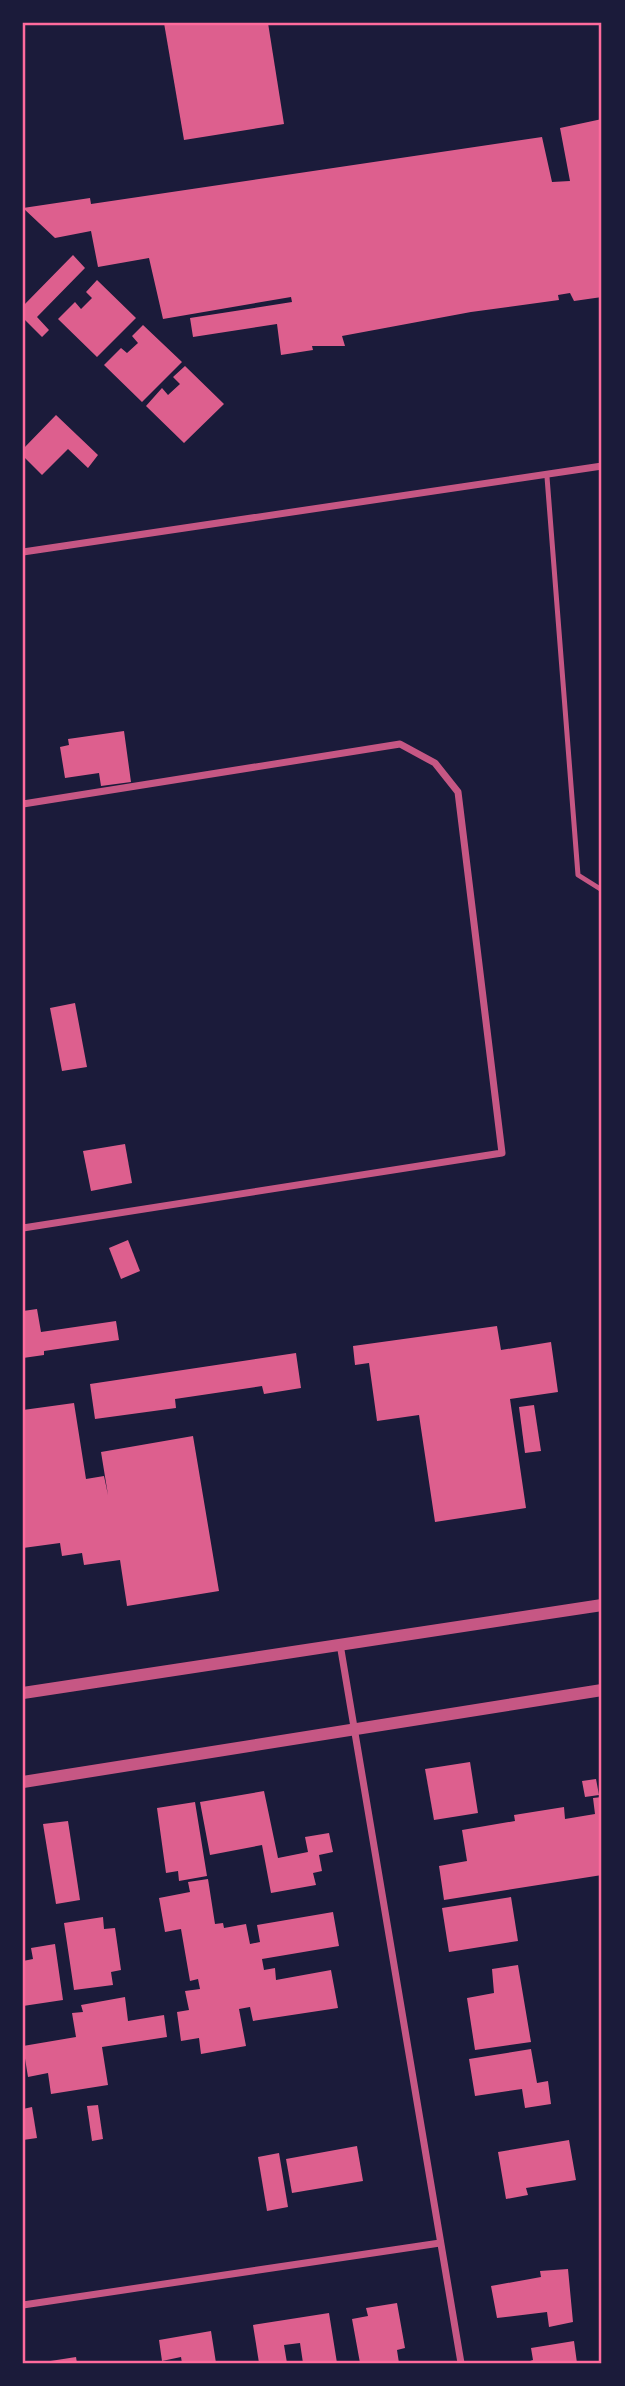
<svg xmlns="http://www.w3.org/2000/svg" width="625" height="2386" viewBox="0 0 625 2386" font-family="Jost,sans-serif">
<rect width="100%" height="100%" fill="#1b1b3a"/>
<g fill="#dd5f8e">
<polygon points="164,23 268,23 284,124 184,140"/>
<polygon points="602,119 602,297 574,301 570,293 558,295 559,300 471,312 342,336 345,346 312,346 313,350 281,355 277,324 193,337 190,318 292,302 291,297 163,319 149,258 98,267 91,231 55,238 23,208 90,198 91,204 542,137 552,182 570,181 560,128"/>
<polygon points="73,255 85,268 37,317 49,330 42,337 23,318 23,306"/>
<polygon points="97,280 136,318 97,357 58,319 75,302 81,309 92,298 86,292"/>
<polygon points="143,325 182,362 142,402 104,365 121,348 127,353 138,343 132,336"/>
<polygon points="185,366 224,404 184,443 146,406 162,388 168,395 180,384 173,377"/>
<polygon points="56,415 98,455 88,468 68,449 42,475 23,456 23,449"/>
<polygon points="124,731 131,782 101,786 99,773 65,778 60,747 69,745 68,739"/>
<polygon points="75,1003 87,1067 62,1071 50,1008"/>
<polygon points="125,1144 132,1183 91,1191 83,1151"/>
<polygon points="128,1240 140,1271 121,1279 109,1248"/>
<polygon points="37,1309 41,1332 116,1321 119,1340 44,1351 44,1355 23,1358 23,1311"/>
<polygon points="497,1326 501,1350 551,1342 558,1392 510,1399 526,1508 435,1522 419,1415 377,1421 369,1363 355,1365 353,1346"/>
<polygon points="296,1353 301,1388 264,1394 262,1386 175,1399 176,1408 95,1419 90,1384"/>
<polygon points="74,1403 86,1479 104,1476 108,1495 101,1452 193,1436 219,1591 127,1606 120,1560 84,1565 82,1553 62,1556 60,1543 23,1548 23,1410"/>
<polygon points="534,1405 541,1451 525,1453 519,1407"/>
<polygon points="470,1762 478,1813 434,1820 425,1769"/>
<polygon points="596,1779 599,1795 585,1797 582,1781"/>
<polygon points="264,1791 278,1858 308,1852 305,1837 329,1833 333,1852 319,1855 322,1871 313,1873 316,1885 271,1893 262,1845 210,1855 200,1802"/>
<polygon points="602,1797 602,1875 444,1900 439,1866 467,1861 462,1830 515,1821 514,1815 564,1807 565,1819 595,1814 593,1798"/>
<polygon points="195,1802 207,1876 179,1881 178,1871 166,1873 157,1808"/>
<polygon points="68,1821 80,1900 56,1904 43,1824"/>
<polygon points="208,1879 215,1924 223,1923 224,1928 246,1924 250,1944 260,1942 257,1925 333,1912 339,1946 262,1959 264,1970 275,1968 276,1980 331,1970 338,2008 253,2021 250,2007 239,2009 246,2046 201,2054 199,2038 181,2041 177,2012 189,2010 185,1991 200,1989 198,1979 190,1981 181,1929 165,1932 159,1898 190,1892 188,1882"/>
<polygon points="511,1897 518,1941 449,1952 442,1908"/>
<polygon points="103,1917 104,1929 115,1928 121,1970 111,1972 113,1985 74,1990 64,1923"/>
<polygon points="55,1944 63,2000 23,2006 23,1961 33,1959 31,1948"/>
<polygon points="518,1965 531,2042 475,2050 467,1998 494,1993 492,1969"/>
<polygon points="125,1997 128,2021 164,2015 167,2037 102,2047 108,2085 51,2094 48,2073 28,2077 23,2046 76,2037 72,2013 83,2012 81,2005"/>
<polygon points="531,2049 537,2083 548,2081 551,2104 525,2108 522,2089 475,2096 469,2059"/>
<polygon points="98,2105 103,2139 92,2141 87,2106"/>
<polygon points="32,2107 37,2138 23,2140 23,2109"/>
<polygon points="569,2140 576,2180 526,2188 528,2195 506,2199 498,2152"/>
<polygon points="357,2146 363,2181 292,2193 286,2159"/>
<polygon points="279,2153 288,2207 267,2211 258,2157"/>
<polygon points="568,2269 573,2322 549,2327 547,2312 497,2318 491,2286 541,2277 540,2271"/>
<polygon points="397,2303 405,2348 397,2350 399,2363 360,2363 352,2319 368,2316 366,2308"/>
<polygon points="329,2313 337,2363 303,2363 300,2343 284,2345 287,2363 259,2363 253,2325"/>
<polygon points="211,2331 216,2363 182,2363 181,2357 162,2361 159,2340"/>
<polygon points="574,2341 577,2363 524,2363 533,2360 531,2348"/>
<polygon points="76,2357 77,2363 44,2363 44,2362"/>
</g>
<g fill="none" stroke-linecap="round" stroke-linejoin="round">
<polyline stroke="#c65784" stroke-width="5" points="547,477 578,875 602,890"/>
<g stroke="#c65784" stroke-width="7">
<polyline points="23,552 602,466"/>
<polyline points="23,804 400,744 435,763 458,792 502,1153 23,1228"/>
<polyline points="340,1644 461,2363"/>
<polyline points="23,2305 440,2243"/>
</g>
<g stroke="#c65784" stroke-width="12">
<polyline points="23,1693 602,1605"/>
<polyline points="23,1782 602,1690"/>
</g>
</g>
<rect width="625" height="2386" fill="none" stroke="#1b1b3a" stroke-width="49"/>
<rect x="24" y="24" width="576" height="2338" fill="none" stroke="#ff6b9d" stroke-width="2.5"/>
</svg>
